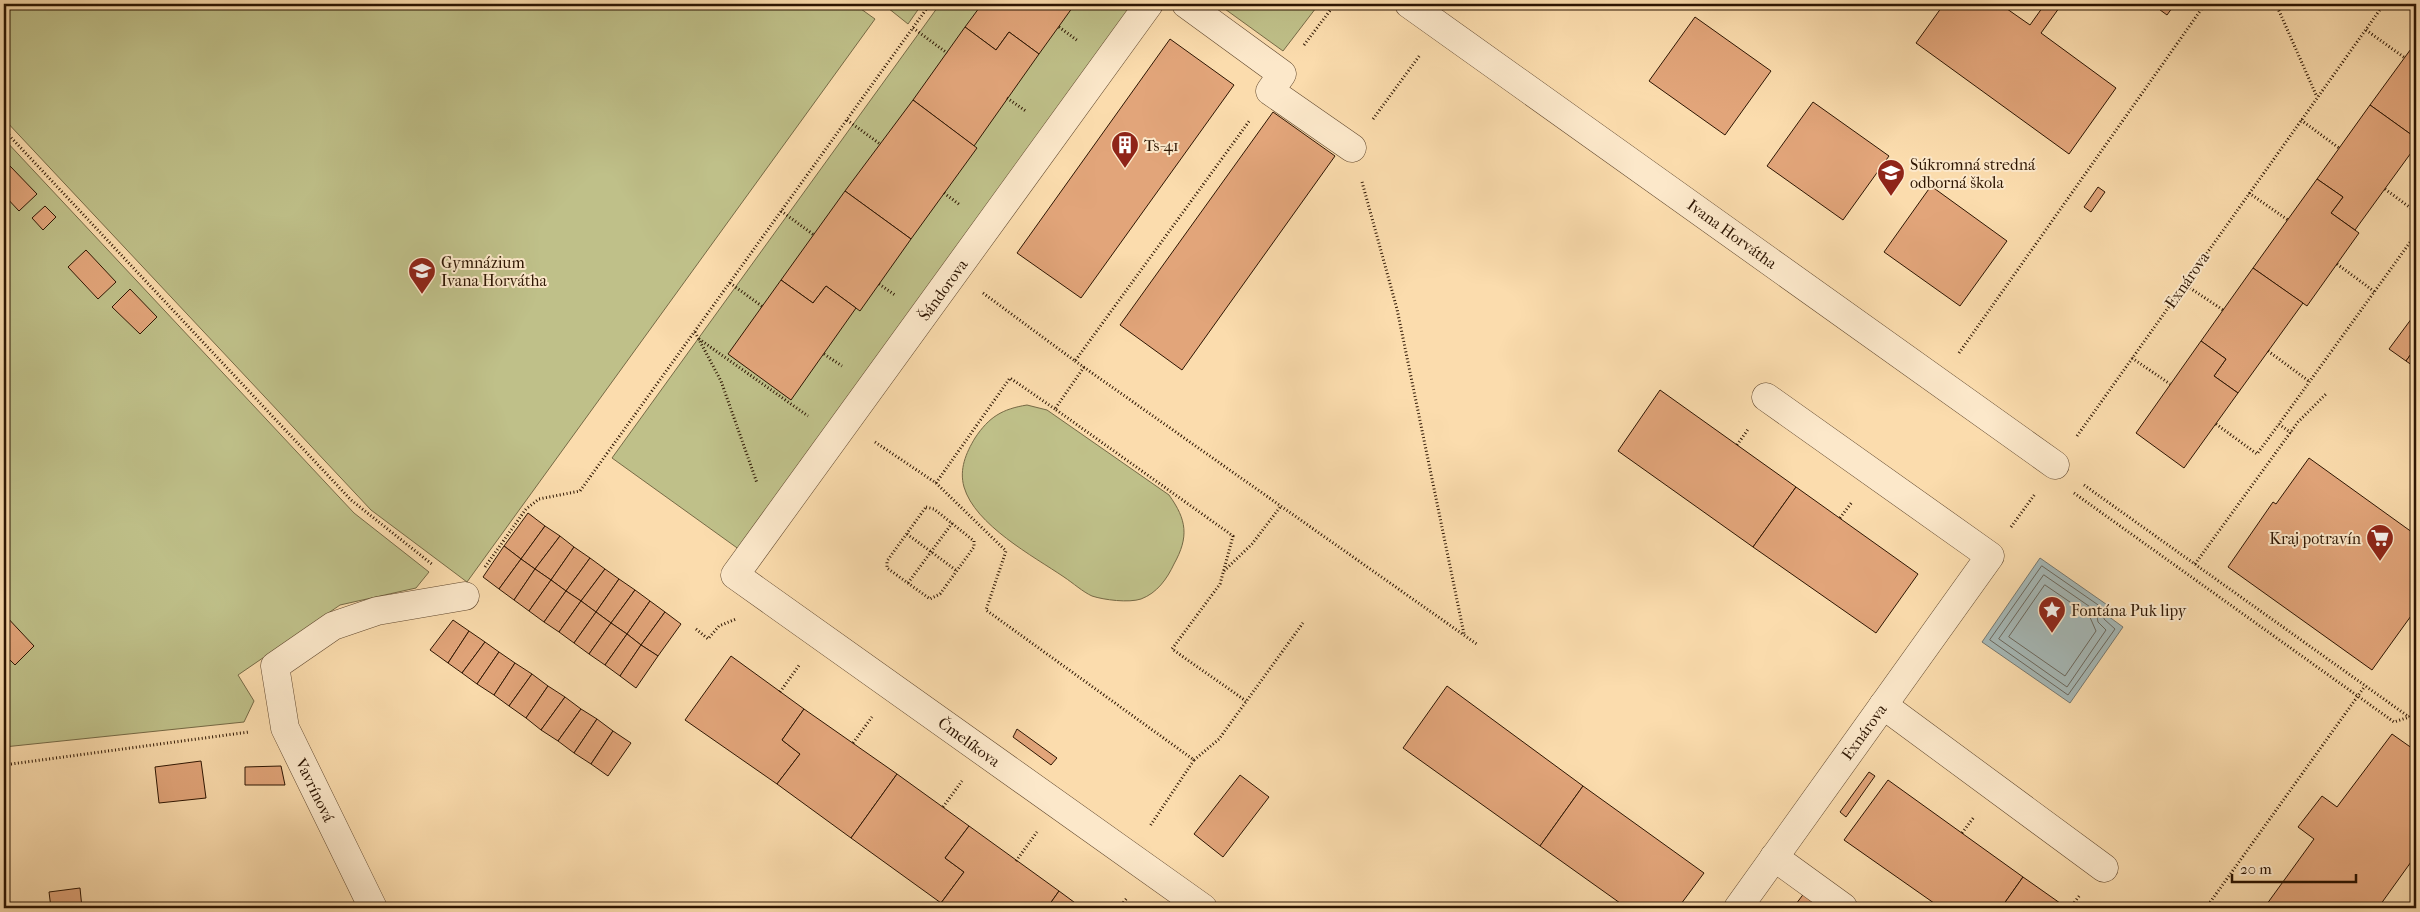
<svg xmlns="http://www.w3.org/2000/svg" width="2420" height="912" viewBox="0 0 2420 912" font-family="'IM FELL French Canon',serif">
<rect width="100%" height="100%" fill="#fbdcad"/>
<filter id="stains"><feTurbulence type="fractalNoise" baseFrequency=".004" numOctaves="4"/><feColorMatrix values="0 0 0 0 .2 0 0 0 0 .09 0 0 0 0 .02 0 0 0 .5 -.17"/></filter>
<radialGradient id="worn" r=".72"><stop offset=".6" stop-color="#630" stop-opacity="0"/><stop offset="1" stop-color="#630" stop-opacity=".3"/></radialGradient>
<g fill="#bfc089" stroke="#766a46">
<polygon points="4,4 563,4 567,7 570,4 854,4 875,19 467,582 371,510 4,119"/>
<polygon points="883,4 922,4 908,24"/>
<polygon points="940,4 1134,4 740,550 612,458"/>
<polygon points="1218,4 1319,4 1283,51"/>
<polygon points="4,139 354,513 429,572 416,588 340,605 238,675 254,701 244,722 4,747"/>
<path d="M1027 405 1047 410 1169 495C1187 520 1189 537 1174 564 1167 579 1157 593 1141 599 1129 603 1104 600 1092 596 1083 592 1073 583 1064 577 1033 556 975 525 964 487 959 469 966 453 975 438 989 417 1002 409 1027 405Z"/>
</g>
<polygon fill="#a5b8b7" stroke="#75776f" points="2040,558 2113,609 2108,616 2123,627 2070,703 1982,642"/>
<g fill="none" stroke-linecap="round" stroke-linejoin="round">
<g stroke="#69665c" stroke-width="1">
<polygon points="2042,566 2104,609 2104,619 2115,629 2068,695 1990,640"/>
<polygon points="2044,575 2096,611 2098,622 2106,630 2067,687 1999,639"/>
<polygon points="2045,585 2089,615 2096,631 2065,676 2009,637"/>
</g>
</g>
<g fill="#e2a57a" stroke="#2d1502">
<polygon points="982,4 1075,4 1039,54 1009,32 996,50 965,27"/>
<polygon points="1944,4 2000,4 2030,25 2045,4 2062,4 2041,33 2116,88 2069,154 1916,43"/>
<polygon points="2152,4 2175,4 2167,15"/>
<polygon points="1695,17 1771,71 1725,135 1649,81"/>
<polygon points="965,27 996,50 1009,32 1039,54 974,146 913,100"/>
<polygon points="1170,39 1234,85 1081,298 1017,253"/>
<polygon points="2416,42 2416,138 2370,105"/>
<polygon points="913,100 977,148 911,239 845,191"/>
<polygon points="1813,102 1889,156 1843,220 1767,166"/>
<polygon points="2370,105 2416,138 2416,146 2355,230 2331,213 2343,197 2317,179"/>
<polygon points="1273,112 1335,156 1182,370 1120,325"/>
<polygon points="10,166 37,194 19,211 4,195 4,172"/>
<polygon points="2317,179 2343,197 2331,213 2359,233 2307,306 2253,268"/>
<polygon points="1931,186 2007,241 1960,306 1884,252"/>
<polygon points="2098,187 2105,192 2091,212 2084,207"/>
<polygon points="845,191 911,239 860,311 826,286 813,303 781,280"/>
<polygon points="45,206 56,217 43,230 32,218"/>
<polygon points="86,250 116,282 98,299 68,267"/>
<polygon points="2253,268 2303,303 2238,393 2214,376 2226,359 2201,341"/>
<polygon points="781,280 813,303 826,286 856,308 791,400 728,354"/>
<polygon points="130,289 157,317 140,334 112,307"/>
<polygon points="2412,318 2416,322 2416,347 2406,361 2389,349"/>
<polygon points="2201,341 2226,359 2214,376 2238,393 2184,468 2136,433"/>
<polygon points="2416,347 2416,368 2406,361"/>
<polygon points="1660,390 1796,487 1753,547 1618,451"/>
<polygon points="2309,458 2416,535 2416,609 2372,670 2228,567 2273,502 2276,504"/>
<polygon points="1796,487 1918,574 1876,633 1753,547"/>
<polygon points="528,513 545,526 521,559 504,546"/>
<polygon points="545,526 560,536 535,569 521,559"/>
<polygon points="560,536 574,547 551,580 535,569"/>
<polygon points="504,546 521,559 499,589 483,577"/>
<polygon points="574,547 590,558 566,591 551,580"/>
<polygon points="590,558 605,569 581,601 566,591"/>
<polygon points="521,559 535,569 514,600 499,589"/>
<polygon points="535,569 551,580 529,611 514,600"/>
<polygon points="605,569 619,579 596,612 581,601"/>
<polygon points="619,579 635,590 611,623 596,612"/>
<polygon points="551,580 566,591 544,622 529,611"/>
<polygon points="635,590 650,601 627,634 611,623"/>
<polygon points="566,591 581,601 559,632 544,622"/>
<polygon points="581,601 596,612 574,643 559,632"/>
<polygon points="650,601 665,612 641,645 627,634"/>
<polygon points="596,612 611,623 589,654 574,643"/>
<polygon points="665,612 681,624 658,656 641,645"/>
<polygon points="4,614 34,646 15,665 4,654"/>
<polygon points="453,620 469,631 448,663 430,650"/>
<polygon points="611,623 627,634 605,665 589,654"/>
<polygon points="469,631 485,642 462,673 448,663"/>
<polygon points="627,634 641,645 620,676 605,665"/>
<polygon points="485,642 499,652 477,684 462,673"/>
<polygon points="641,645 658,656 636,688 620,676"/>
<polygon points="499,652 515,663 494,695 477,684"/>
<polygon points="731,656 804,709 782,740 800,754 777,784 685,720"/>
<polygon points="515,663 532,674 509,706 494,695"/>
<polygon points="532,674 548,686 526,718 509,706"/>
<polygon points="548,686 565,697 541,730 526,718"/>
<polygon points="1447,686 1583,786 1540,846 1403,748"/>
<polygon points="565,697 581,709 558,741 541,730"/>
<polygon points="581,709 597,719 574,753 558,741"/>
<polygon points="804,709 897,774 851,838 777,784 800,754 782,740"/>
<polygon points="597,719 613,731 591,764 574,753"/>
<polygon points="1017,729 1057,758 1051,765 1013,737"/>
<polygon points="613,731 631,743 608,776 591,764"/>
<polygon points="2392,734 2416,751 2416,855 2378,908 2264,908 2314,839 2298,827 2322,796 2337,807"/>
<polygon points="201,761 206,798 159,803 155,767"/>
<polygon points="281,766 285,785 245,785 245,767"/>
<polygon points="1869,772 1875,776 1846,817 1840,812"/>
<polygon points="897,774 969,826 945,858 964,872 941,903 851,838"/>
<polygon points="1240,775 1269,797 1223,857 1194,834"/>
<polygon points="1888,780 2023,877 2001,908 1941,908 1844,840"/>
<polygon points="1583,786 1704,873 1678,908 1627,908 1540,846"/>
<polygon points="969,826 1059,891 1047,908 949,908 941,903 964,872 945,858"/>
<polygon points="2023,877 2067,908 2001,908"/>
<polygon points="80,888 82,908 51,908 49,892"/>
<polygon points="1059,891 1082,908 1047,908"/>
<polygon points="1805,892 1827,908 1793,908"/>
</g>
<g fill="none" stroke-linecap="round" stroke-linejoin="round">
<defs>
<g id="minor">
<polyline points="1149,4 735,575 1203,908"/>
<polyline points="1186,4 1282,74 1270,91 1352,148"/>
<polyline points="1409,4 2055,465"/>
<polyline points="1883,705 2104,868"/>
<polyline points="1774,857 1843,907"/>
<polyline points="373,908 285,728 275,666 333,626 377,611 465,596"/>
<polyline points="1738,908 1990,556 1766,397"/>
</g>
</defs>
<use href="#minor" stroke="#60472d" stroke-width="29"/>
<g stroke="#2d1502" stroke-width="3" stroke-dasharray="1 2.5" stroke-linecap="butt">
<polyline points="2276,4 2317,97"/>
<polyline points="1059,27 1078,41"/>
<polyline points="913,28 947,53"/>
<polyline points="2366,30 2405,58"/>
<polyline points="1304,45 1335,4"/>
<polyline points="1007,98 1027,112"/>
<polyline points="1373,119 1420,55"/>
<polyline points="847,120 880,144"/>
<polyline points="2301,120 2339,148"/>
<polyline points="4,130 351,500 433,565"/>
<polyline points="1362,182 1397,309 1464,634"/>
<polyline points="2385,189 2416,212"/>
<polyline points="944,193 960,205"/>
<polyline points="2249,193 2288,220"/>
<polyline points="781,211 814,235"/>
<polyline points="2337,264 2375,292"/>
<polyline points="730,283 763,307"/>
<polyline points="879,284 895,295"/>
<polyline points="2184,284 2223,310"/>
<polyline points="983,293 1075,361 1250,120"/>
<polyline points="695,332 721,381 757,483"/>
<polyline points="699,339 808,416"/>
<polyline points="2268,351 2310,382"/>
<polyline points="1959,353 2205,4"/>
<polyline points="824,354 842,366"/>
<polyline points="2132,358 2170,384"/>
<polyline points="1075,361 1478,645"/>
<polyline points="1084,367 1055,409 1233,536 1220,584 1172,649 1246,701"/>
<polyline points="2216,424 2257,454 2279,424"/>
<polyline points="2291,433 2279,424 2416,234"/>
<polyline points="2077,436 2384,4"/>
<polyline points="875,442 936,483 1006,551 986,610 1194,760 1150,826"/>
<polyline points="1737,445 1749,428"/>
<polyline points="936,483 1010,378 1055,409"/>
<polyline points="2084,485 2409,717"/>
<polyline points="2074,493 2394,722 2409,717 2416,707"/>
<polygon points="926,507 934,509 974,541 974,547 940,594 930,599 887,568 887,561"/>
<polyline points="1840,518 1852,502"/>
<polyline points="2011,527 2035,494"/>
<polyline points="907,534 957,571"/>
<polyline points="2195,564 2298,422 2326,394"/>
<polyline points="485,567 526,509 539,499 580,491 930,4"/>
<polyline points="1224,571 1252,544 1281,506"/>
<polyline points="908,583 953,522"/>
<polyline points="696,629 708,639 719,626 736,619"/>
<polyline points="780,692 800,664"/>
<polyline points="853,743 872,717"/>
<polyline points="1194,760 1219,739 1303,623"/>
<polyline points="4,765 249,732"/>
<polyline points="943,807 962,781"/>
<polyline points="1962,833 1974,817"/>
<polyline points="1016,861 1037,832"/>
<polyline points="1119,908 1127,898"/>
<polyline points="2070,908 2080,895"/>
<polyline points="2206,908 2365,686"/>
</g>
<use href="#minor" stroke="#fce8ca" stroke-width="28"/>
</g>
<defs>
<symbol id="building-pin" viewBox="-11 -11 22 30"><path d="M0 17L-7.5 6A9.5 9.5 0 1 1 7.5 6Z" fill="#8f2418" stroke="#fce8ca"/><path d="M-4-6H4V6H1V3H-1V6H-4ZM-2.5-4.3h1.7v1.8h-1.7ZM.8-4.3h1.7v1.8H.8ZM-2.5-1h1.7V.8h-1.7ZM.8-1h1.7V.8H.8Z" fill="#fff"/></symbol>
<symbol id="school-pin" viewBox="-11 -11 22 30"><path d="M0 17L-7.5 6A9.5 9.5 0 1 1 7.5 6Z" fill="#8f2418" stroke="#fce8ca"/><path d="M0-5L7-2L0 1L-7-2ZM-4 1L0 2.5L4 1V4Q0 6-4 4Z" fill="#fff"/></symbol>
<symbol id="supermarket-pin" viewBox="-11 -11 22 30"><path d="M0 17L-7.5 6A9.5 9.5 0 1 1 7.5 6Z" fill="#8f2418" stroke="#fce8ca"/><path d="M-6-5.5h2.5l.6 2H6L4.5 2H-2.5L-4.4-4H-6ZM-1.5 3.2a1.3 1.3 0 1 0 .1 0ZM3 3.2a1.3 1.3 0 1 0 .1 0Z" fill="#fff"/></symbol>
<symbol id="sight-pin" viewBox="-11 -11 22 30"><path d="M0 17L-7.5 6A9.5 9.5 0 1 1 7.5 6Z" fill="#8f2418" stroke="#fce8ca"/><path d="M0-6L1.8-2.2L6-1.7L2.9 1.2L3.7 5.4L0 3.3L-3.7 5.4L-2.9 1.2L-6-1.7L-1.8-2.2Z" fill="#fff"/></symbol>
</defs>
<g fill-rule="evenodd">
<use href="#building-pin" x="1109" y="129" width="32" height="43"/>
<use href="#school-pin" x="1875" y="157" width="32" height="43"/>
<use href="#school-pin" x="406" y="255" width="32" height="43"/>
<use href="#supermarket-pin" x="2364" y="522" width="32" height="43"/>
<use href="#sight-pin" x="2036" y="594" width="32" height="43"/>
</g>
<g text-anchor="middle" dominant-baseline="central" stroke-width="4" stroke-linejoin="round" paint-order="stroke">
<g font-size="16" fill="#2d1502" stroke="#fce8ca" text-anchor="start">
<text x="1144" y="145">Ts-41</text>
<text x="1910" y="164">Súkromná stredná<tspan x="1910" dy="18">odborná škola</tspan></text>
<text x="441" y="262">Gymnázium<tspan x="441" dy="18">Ivana Horvátha</tspan></text>
<text x="2361" y="538" text-anchor="end">Kraj potravín</text>
<text x="2071" y="610">Fontána Puk lipy</text>
</g>
<g font-size="16" fill="#2d1502" stroke="#fce8ca">
<text transform="translate(1732 234) rotate(36)">Ivana Horvátha</text>
<text transform="translate(2187 280) rotate(-55)">Exnárova</text>
<text transform="translate(943 290) rotate(-54)">Šándorova</text>
<text transform="translate(1864 732) rotate(-54)">Exnárova</text>
<text transform="translate(969 742) rotate(36)">Čmelíkova</text>
<text transform="translate(315 790) rotate(64)">Vavrínová</text>
</g>
</g>
<rect width="2420" height="912" fill="none" stroke="#fbdcad" stroke-width="20"/>
<rect x="5" y="5" width="2410" height="902" fill="none" stroke="#2d1502" stroke-width="2.5"/>
<rect x="10" y="10" width="2400" height="892" fill="none" stroke="#2d1502"/>
<path d="M2232 874v8h124v-8" fill="none" stroke="#2d1502" stroke-width="2.5"/>
<text x="2240" y="874" font-size="15" fill="#2d1502" stroke="#fce8ca" stroke-width="4" paint-order="stroke">20 m</text>
<rect width="100%" height="100%" filter="url(#stains)"/>
<rect width="100%" height="100%" fill="url(#worn)"/>
</svg>
